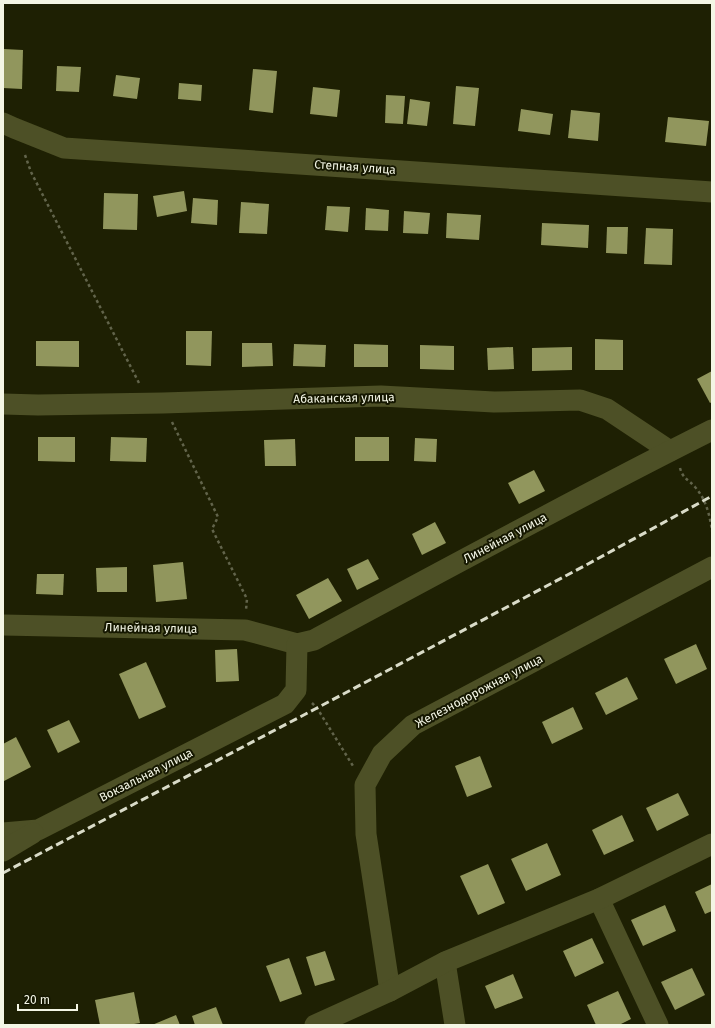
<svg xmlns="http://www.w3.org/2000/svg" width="715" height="1028" viewBox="0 0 715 1028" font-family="'Fira Sans',sans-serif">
<rect width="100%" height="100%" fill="#1e2003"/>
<g fill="#91965d">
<polygon points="4,49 23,50 22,89 3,88"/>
<polygon points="57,66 81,67 79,92 56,91"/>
<polygon points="253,69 277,71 273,113 249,110"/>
<polygon points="116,75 140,78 137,99 113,96"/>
<polygon points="179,83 202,85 201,101 178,99"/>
<polygon points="456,86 479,88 475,126 453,124"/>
<polygon points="313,87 340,90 337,117 310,114"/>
<polygon points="386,95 405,96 403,124 385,123"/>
<polygon points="410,99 430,102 427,126 407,124"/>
<polygon points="521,109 553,114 550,135 518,131"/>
<polygon points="571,110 600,113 598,141 568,138"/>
<polygon points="668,117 709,121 706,146 665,142"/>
<polygon points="184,191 187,211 157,217 153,196"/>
<polygon points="104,193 138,194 137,230 103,229"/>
<polygon points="193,198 218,200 217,225 191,223"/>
<polygon points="241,202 269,204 267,234 239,233"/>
<polygon points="327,206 350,207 348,232 325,230"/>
<polygon points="366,208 389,210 388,231 365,230"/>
<polygon points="404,211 430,213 428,234 403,233"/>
<polygon points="447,213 481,215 479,240 446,238"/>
<polygon points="542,223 589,225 588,248 541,245"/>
<polygon points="607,227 628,227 627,254 606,253"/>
<polygon points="646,228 673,229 672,265 644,264"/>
<polygon points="186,331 212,331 211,366 186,365"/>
<polygon points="595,339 623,340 623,370 595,370"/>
<polygon points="36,341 79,341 79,367 36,366"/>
<polygon points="242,343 272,343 273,366 242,367"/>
<polygon points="294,344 326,345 325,367 293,366"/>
<polygon points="354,344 388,345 388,367 354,367"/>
<polygon points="420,345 454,346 454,370 420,369"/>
<polygon points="513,347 514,369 488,370 487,348"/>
<polygon points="572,347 572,370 532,371 532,348"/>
<polygon points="712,371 712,402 710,403 697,379"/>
<polygon points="38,437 75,437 75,462 38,461"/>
<polygon points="111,437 147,438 146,462 110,461"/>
<rect x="355" y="437" width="34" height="24"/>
<polygon points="415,438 437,439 436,462 414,461"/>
<polygon points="295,439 296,466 265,466 264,440"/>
<polygon points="534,470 545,491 519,504 508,483"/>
<polygon points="435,522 446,543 422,555 412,534"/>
<polygon points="368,559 379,579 357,590 347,569"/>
<polygon points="183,562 187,599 156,602 153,565"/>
<polygon points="127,567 127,592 97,592 96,568"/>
<polygon points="37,574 64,574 63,595 36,594"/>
<polygon points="328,578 342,601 309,619 296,595"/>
<polygon points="696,644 707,669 676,684 664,659"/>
<polygon points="237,649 239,681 216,682 215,650"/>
<polygon points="146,662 166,707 139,719 119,674"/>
<polygon points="627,677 638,699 606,715 595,693"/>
<polygon points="573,707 583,729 552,744 542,722"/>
<polygon points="69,720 80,742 58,753 47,730"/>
<polygon points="16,737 31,767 4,781 3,744"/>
<polygon points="480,756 492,787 467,797 455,766"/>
<polygon points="678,793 689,815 657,831 646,808"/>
<polygon points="622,815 634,841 604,855 592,830"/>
<polygon points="547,843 561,875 526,891 511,859"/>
<polygon points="488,864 505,903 478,915 460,876"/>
<polygon points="712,884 712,911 705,914 695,892"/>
<polygon points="665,905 676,931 643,946 631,920"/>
<polygon points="592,938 604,963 575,977 563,951"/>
<polygon points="325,951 335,980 315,986 306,957"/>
<polygon points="289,958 302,994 280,1002 266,966"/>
<polygon points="692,968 705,995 675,1010 661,982"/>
<polygon points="513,974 523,998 495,1009 485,986"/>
<polygon points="618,991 631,1019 619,1025 596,1025 587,1005"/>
<polygon points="134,992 140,1023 128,1025 100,1025 95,1000"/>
<polygon points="216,1007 223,1025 195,1025 192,1016"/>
<polygon points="176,1015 180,1025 152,1025"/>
</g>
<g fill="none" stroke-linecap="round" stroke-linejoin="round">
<g stroke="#62644b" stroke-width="2.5" stroke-dasharray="3 3" stroke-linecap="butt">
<polyline points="25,155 31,172 139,383"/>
<polyline points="172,422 218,517 212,529 247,599 246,610"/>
<path d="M680 468C683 479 688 479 695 487 706 499 710 516 712 531"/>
<polyline points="312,703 317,708 353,766"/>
</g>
<g stroke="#4d5026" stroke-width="21">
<polyline points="3,123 14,128 64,148 712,192"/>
<polyline points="3,404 38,405 163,403 381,396 494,402 580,400 607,409 670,451"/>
<polyline points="3,625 245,630 297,644"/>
<path d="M3 833 38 830 285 704 296 690 297 644 314 640C446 569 578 497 712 430"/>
<polyline points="3,851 33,833"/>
<polyline points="599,899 658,1025"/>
<polyline points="445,962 455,1025"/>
<polyline points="390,991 366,834 365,785 382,754 413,725 712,567"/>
<polyline points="315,1025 390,991 445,962 599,899 712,844"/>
</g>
<polyline stroke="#d9dbc8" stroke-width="3" stroke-dasharray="8 4" stroke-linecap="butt" points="3,873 317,708 588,564 712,496"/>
</g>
<g text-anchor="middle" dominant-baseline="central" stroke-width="4" stroke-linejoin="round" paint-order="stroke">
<g font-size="12" fill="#f4f6e5" stroke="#151700">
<text transform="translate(355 167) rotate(4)">Степная улица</text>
<text transform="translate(344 398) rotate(-1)">Абаканская улица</text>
<text transform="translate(505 538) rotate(-28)">Линейная улица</text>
<text transform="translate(151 628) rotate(1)">Линейная улица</text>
<text transform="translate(479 691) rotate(-28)">Железнодорожная улица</text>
<text transform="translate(146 775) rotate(-27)">Вокзальная улица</text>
</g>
</g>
<rect width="715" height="1028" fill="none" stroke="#f4f6e5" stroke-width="8"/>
<path d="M18 1004v6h59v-6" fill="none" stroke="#f4f6e5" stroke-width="2"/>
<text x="24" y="1004" font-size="12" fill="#f4f6e5" stroke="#151700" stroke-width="3" paint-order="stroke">20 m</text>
</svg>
